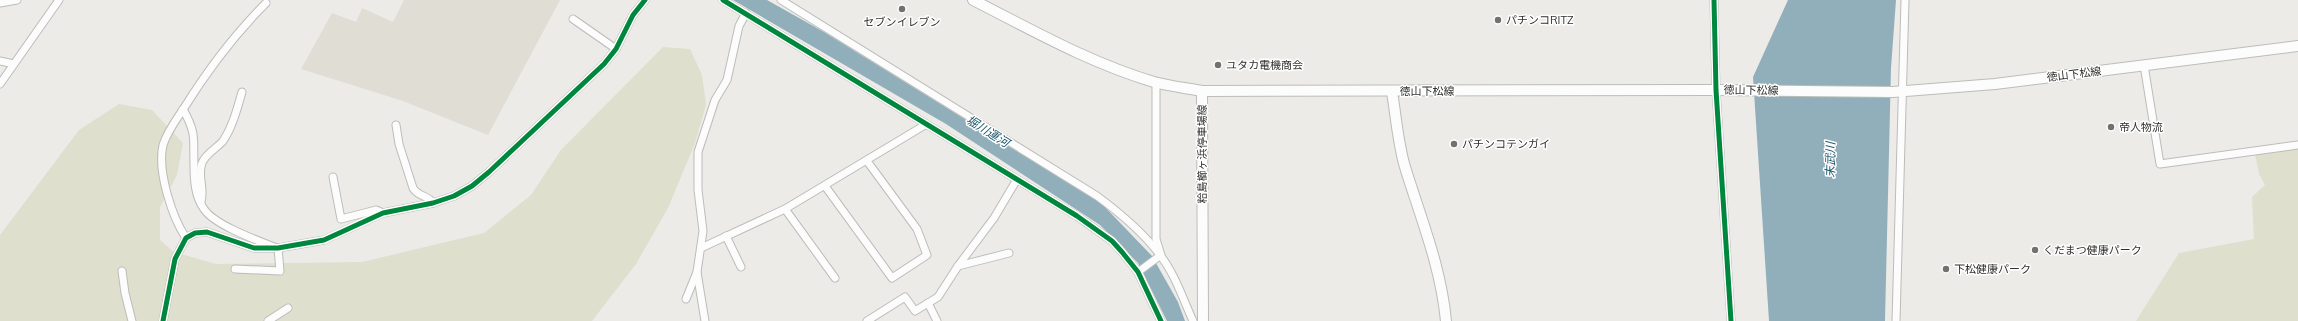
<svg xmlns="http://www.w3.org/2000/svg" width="2298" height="321" viewBox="0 0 2298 321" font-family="Mulish,'Noto Sans JP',sans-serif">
<rect width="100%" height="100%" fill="#ecebe8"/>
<polygon fill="#dfddd4" points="404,0 560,0 488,135 403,101 301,69 332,13 356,22 362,8 393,22"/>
<g fill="#dedfcd">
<polygon points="663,47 690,49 702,75 706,105 695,143 668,208 636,264 592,321 0,321 0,235 79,130 119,104 152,110 183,143 177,175 160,207 160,240 174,252 216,264 362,262 484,233 531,195 561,150"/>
<polygon points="2298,148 2298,321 2136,321 2179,253 2254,239 2252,197 2265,185 2259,174 2255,154"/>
</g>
<g fill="#91afbb">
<polygon points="733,0 767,0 824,32 1102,204 1152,256 1178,302 1185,321 1167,321 1138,263 1100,225 946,124"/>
<polygon points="1788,0 1896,0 1891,68 1885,321 1769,321 1753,77"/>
</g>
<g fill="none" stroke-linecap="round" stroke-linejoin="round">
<defs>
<g id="street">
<polyline points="723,0 1077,216 1112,241 1122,252 1138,272 1161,321"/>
<path d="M781 0 1097 196C1120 213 1143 232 1160 255 1175 274 1183 299 1193 321"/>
<polyline points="1714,0 1716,90 1731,321"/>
<polyline points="0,3 17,0"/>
<polyline points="573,19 616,49"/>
<polyline points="0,61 14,64"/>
<polyline points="2144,65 2160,164 2298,145"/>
<polyline points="0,84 59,0"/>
<path d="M183 109C197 135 193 137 194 165 194 180 195 197 204 209 214 225 259 241 277 248"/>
<path d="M396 125 399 144 413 188C418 197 428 195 433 203"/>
<polyline points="333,177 341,219 376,210 383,213"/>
<polyline points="825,186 892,278 927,255 917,229 867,161"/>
<path d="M201 202C205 187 197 177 202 163 205 154 217 148 223 141 233 126 237 109 242 92"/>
<polyline points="785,209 835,278"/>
<polyline points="726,236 741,267"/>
<path d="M186 238C172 217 157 171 163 145 167 132 176 120 184 108 207 71 235 34 266 3"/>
<polyline points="701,248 785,209 925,125"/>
<polyline points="958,266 1009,253"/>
<polyline points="235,269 280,271 278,248"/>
<polyline points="122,271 125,293 132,321"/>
<polyline points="697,272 705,321"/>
<polyline points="1138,272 1161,255 1156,239 1156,82"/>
<polyline points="686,299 697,272 703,231 698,190 698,152 715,100 727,80 739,26 746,13"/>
<polyline points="928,303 937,321"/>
<polyline points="163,321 175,259 186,238 195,233 207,232 254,248 278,248 324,240 383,213 433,203 454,196 472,186 489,172 604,64 616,49 633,15 645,0"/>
<polyline points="268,321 288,308"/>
<polyline points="867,321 905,297 915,311 938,297 958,266 994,218 1016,181"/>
<polyline points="1896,321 1905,0"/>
</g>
<g id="secondary">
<path d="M973 0C1032 30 1090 63 1154 82 1169 86 1186 88 1202 91L1716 90 1893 92 1995 84 2298 46"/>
<polyline points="1202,91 1203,321"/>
<path d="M1392 92C1396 116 1398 144 1405 167 1421 219 1441 267 1446 321"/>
</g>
</defs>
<use href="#street" stroke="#bcbcb9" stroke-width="9"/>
<use href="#secondary" stroke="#bcbcb9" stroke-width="12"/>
<use href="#street" stroke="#fcfcfc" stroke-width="7"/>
<use href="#secondary" stroke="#fcfcfc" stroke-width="10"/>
<defs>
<g id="cycleway">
<polyline points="723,0 1077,216 1112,241 1122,252 1138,272 1161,321"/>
<polyline points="1714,0 1716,90 1731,321"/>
<polyline points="163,321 175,259 186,238 195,233 207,232 254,248 278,248 324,240 383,213 433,203 454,196 472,186 489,172 604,64 616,49 633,15 645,0"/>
</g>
</defs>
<use href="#cycleway" stroke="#fff" stroke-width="8"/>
<use href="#cycleway" stroke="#00873e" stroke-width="5"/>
</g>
<g fill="#71716e" stroke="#fff" stroke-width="1.5">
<circle cx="902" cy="9" r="4"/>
<circle cx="1498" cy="20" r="4"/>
<circle cx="1218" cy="65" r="4"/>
<circle cx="2111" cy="127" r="4"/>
<circle cx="1454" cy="144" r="4"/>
<circle cx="2035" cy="250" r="4"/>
<circle cx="1946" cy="269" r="4"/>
</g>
<g text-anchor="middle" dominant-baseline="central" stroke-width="3" stroke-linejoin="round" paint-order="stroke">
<g font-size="11" fill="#2f2f2c" stroke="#fff" text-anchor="start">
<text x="1506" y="20">パチンコRITZ</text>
<text x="902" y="22" text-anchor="middle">セブンイレブン</text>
<text x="1226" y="65">ユタカ電機商会</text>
<text x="2119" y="127">帝人物流</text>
<text x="1462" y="144">パチンコテンガイ</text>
<text x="2043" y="250">くだまつ健康パーク</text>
<text x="1954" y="269">下松健康パーク</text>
</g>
<g font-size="11" fill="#2f2f2c" stroke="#fff">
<text transform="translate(2074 74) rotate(-7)">徳山下松線</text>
<text transform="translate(1751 90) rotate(1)">徳山下松線</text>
<text x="1427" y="91">徳山下松線</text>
<text transform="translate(1202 154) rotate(-90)">粭島櫛ヶ浜停車場線</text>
</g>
<g font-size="12" font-style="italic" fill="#1c556a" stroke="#fff">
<text transform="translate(988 131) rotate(32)">堀川運河</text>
<text transform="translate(1830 160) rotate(-89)">末武川</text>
</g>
</g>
</svg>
